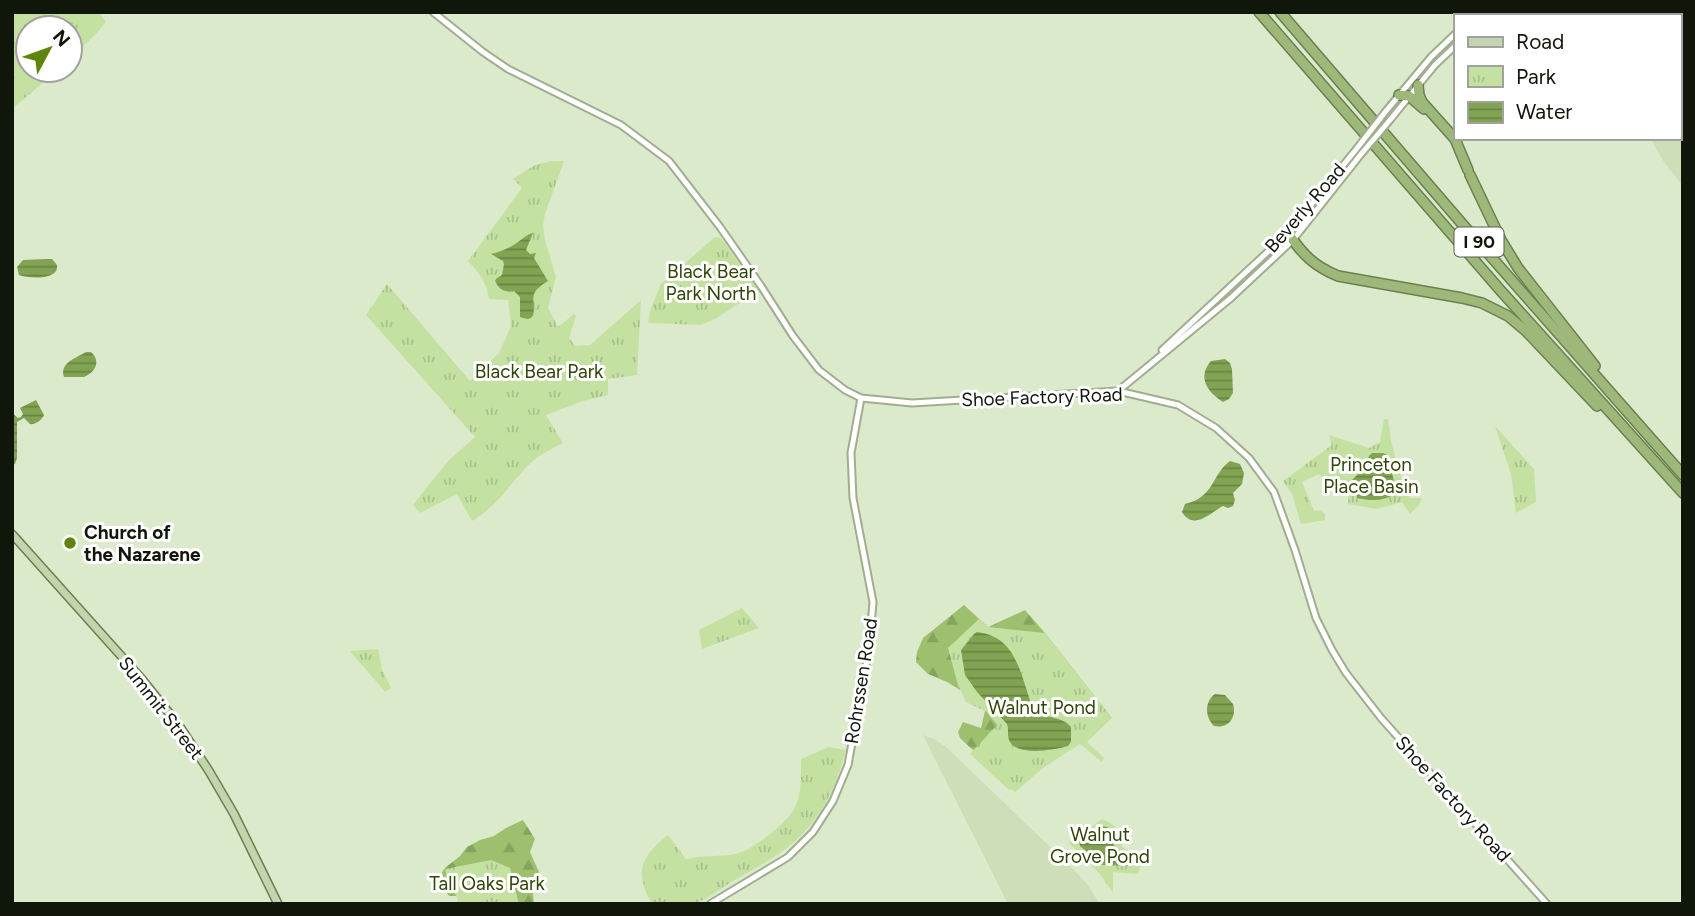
<svg xmlns="http://www.w3.org/2000/svg" width="1695" height="916" viewBox="0 0 1695 916" font-family="Figtree,sans-serif">
<defs>
<pattern id="forest-firs" width="22" height="20" patternUnits="userSpaceOnUse" patternTransform="scale(1.75)"><rect width="22" height="20" fill="#9ec06e"/><path d="M5 1l3.5 6h-7zM16 11l3.5 6h-7z" fill="#87a45e"/></pattern>
<pattern id="park-tufts" width="24" height="20" patternUnits="userSpaceOnUse" patternTransform="scale(1.75)"><rect width="24" height="20" fill="#c5e1a2"/><path d="M3 7l-1-3M5 7V3M7 7l1-3M15 17l-1-3M17 17v-4M19 17l1-3" fill="none" stroke="#a8c08a"/></pattern>
<pattern id="water-rules" width="6" height="5" patternUnits="userSpaceOnUse" patternTransform="scale(1.75)"><rect width="6" height="5" fill="#82a452"/><path d="M0 2.5h6" fill="none" stroke="#698542"/></pattern>
</defs>
<rect width="100%" height="100%" fill="#dbeaca"/>
<g fill="#cddeb8">
<polygon points="1602,12 1683,12 1683,186 1664,162 1650,138 1679,138 1679,16 1603,16"/>
<polygon points="923,735 934,739 946,747 1071,867 1087,884 1100,904 1008,904"/>
</g>
<g fill="url(#forest-firs)">
<polygon points="964,605 988,627 1025,610 1045,633 1112,718 978,755 960,738 958,732 963,722 981,728 985,711 967,702 965,693 947,682 928,674 916,662 917,652 923,638"/>
<polygon points="523,820 535,839 530,852 539,872 533,894 534,904 458,904 459,896 449,896 447,893 455,885 443,879 442,872 446,867 460,856 467,847 480,840 494,836 506,828"/>
</g>
<g fill="url(#park-tufts)">
<polygon points="12,12 93,12 100,14 106,22 96,34 70,59 70,28 28,28 28,70 58,70 12,109"/>
<path d="M551 161H564L545 214 543 225 545 240 556 277 548 308 558 327 574 314 576 316 569 338 575 346 590 345 641 300 637 375 608 379V395L583 401 546 415 563 443C553 448 543 453 534 460 512 479 500 505 472 521L457 494 420 513 413 505 448 461 475 437 366 315 387 284 470 381 499 353 511 326 508 300 489 299C487 283 479 273 468 261L522 188 513 179 535 165Z"/>
<polygon points="715,237 721,238 759,290 715,319 701,325 648,323 651,308 661,284"/>
<polygon points="1384,419 1388,419 1391,441 1406,495 1411,498 1422,498 1419,505 1410,514 1402,502 1377,509 1348,504 1349,490 1331,486 1319,474 1302,482 1314,511 1321,510 1325,514 1325,520 1301,524 1292,494 1283,481 1332,445 1329,435 1369,448 1380,442"/>
<polygon points="1495,426 1534,469 1536,502 1516,513 1511,474"/>
<polygon points="742,608 759,628 702,649 699,630"/>
<polygon points="979,619 988,627 1045,633 1112,718 1087,742 1104,758 1102,762 1080,744 1043,768 1015,792 1011,789 1009,790 970,754 997,725 987,712 966,702 958,685 948,648"/>
<polygon points="378,649 382,669 391,688 385,692 350,651"/>
<path d="M829 747 846 750C839 778 827 806 808 828 789 851 759 866 733 881 723 887 706 900 696 903 687 906 663 904 652 904 634 872 640 857 668 835L686 859C702 855 719 857 735 854 751 851 788 823 795 807 802 793 801 774 801 759Z"/>
<path d="M1102 819C1116 824 1121 832 1122 847L1143 858 1138 874 1113 872V893L1100 874 1069 843Z"/>
<polygon points="491,860 510,868 519,904 460,904 448,879 445,869"/>
</g>
<g fill="url(#water-rules)">
<path d="M533 233 526 250 530 254 536 253 534 258 548 281C543 284 537 288 534 294 531 303 541 325 520 317V297L514 291C504 293 499 289 495 281L497 278 502 275 504 264 503 261 491 254C500 252 510 248 518 242 524 238 526 235 533 233Z"/>
<path d="M47 259H52L57 265C57 267 57 270 56 271 50 280 28 278 19 275L17 267 23 260Z"/>
<path d="M86 352H91C101 361 96 372 84 377H64C59 363 76 358 86 352Z"/>
<path d="M1225 359 1230 363 1232 369 1233 393 1229 399 1223 402C1207 392 1197 377 1211 361Z"/>
<path d="M36 400 44 415C42 420 35 425 30 424L24 418 17 422V458L15 464 12 465V413L18 418 21 417 23 414 20 408Z"/>
<path d="M1372 453H1383L1387 455 1397 492C1385 502 1371 501 1357 498L1355 488 1351 481 1363 469 1369 456Z"/>
<path d="M1230 461 1240 464 1244 473 1242 484 1233 493 1235 500 1233 506 1228 508 1223 506C1210 513 1194 531 1182 512L1185 504C1215 497 1211 475 1230 461Z"/>
<path d="M977 632C1011 636 1018 663 1027 691 1029 697 1031 706 1037 711 1047 719 1062 716 1071 727V742L1068 746C1054 750 1016 757 1009 740 1007 735 1009 729 1007 724L977 692 965 675 961 650 974 634Z"/>
<path d="M1215 694 1225 695 1233 704C1237 718 1228 729 1214 726 1205 717 1204 702 1215 694Z"/>
<path d="M1101 826 1107 827 1115 834 1113 844C1119 851 1129 854 1135 862L1133 866 1102 865 1080 846 1079 841Z"/>
</g>
<g fill="none" stroke-linecap="round" stroke-linejoin="round">
<defs>
<g id="minor">
<polyline points="433,12 483,52 508,69 621,125 669,161 720,227 761,286 793,336 819,370 845,390 861,398 912,403 1118,391 1178,405 1216,428 1249,458 1274,492 1295,550 1316,618 1332,650 1346,673 1381,718 1547,904"/>
<polyline points="1476,16 1480,12"/>
<polyline points="1486,16 1490,12"/>
<polyline points="1386,111 1431,57 1455,34"/>
<polyline points="1390,120 1435,65 1455,46"/>
<polyline points="1162,350 1288,233 1358,147"/>
<polyline points="1118,391 1231,298 1293,240 1362,153"/>
<polyline points="710,904 788,857 813,832 833,801 848,765 869,649 873,602 853,498 851,453 861,398"/>
</g>
<polyline id="major" points="12,534 140,677 178,724 209,771 234,814 278,904"/>
<g id="highway">
<polyline points="1259,12 1501,291 1683,493"/>
<polyline points="1280,12 1464,226 1683,475"/>
<polyline points="1418,85 1419,95 1422,102 1455,139 1468,170"/>
<polyline points="1399,95 1409,96 1424,109"/>
<polyline points="1470,175 1501,240 1518,268 1595,366"/>
<path d="M1288 233C1303 255 1314 266 1338 276L1462 298 1482 303 1508 316 1526 331 1597 406"/>
</g>
</defs>
<use href="#minor" stroke="#a0ad8f" stroke-width="9"/>
<use href="#major" stroke="#6c7f52" stroke-width="10"/>
<use href="#highway" stroke="#6c7f52" stroke-width="12"/>
<use href="#minor" stroke="#fff" stroke-width="5"/>
<use href="#major" stroke="#c4d4af" stroke-width="7"/>
<use href="#highway" stroke="#9db879" stroke-width="9"/>
<defs>
<g id="minor-bridge">
<polyline points="1358,147 1386,111"/>
<polyline points="1362,153 1390,120"/>
</g>
</defs>
<use href="#minor-bridge" stroke="#a0ad8f" stroke-width="9" stroke-linecap="butt"/>
<use href="#minor-bridge" stroke="#fff" stroke-width="5"/>
</g>
<circle fill="#5e850a" stroke="#fff" stroke-width="2.5" cx="70" cy="543" r="7"/>
<g text-anchor="middle" dominant-baseline="central" stroke-width="6" stroke-linejoin="round" paint-order="stroke">
<rect fill="#fff" stroke="#585c54" stroke-width="2" x="1454.5" y="227.5" width="49" height="29" rx="5"/>
<g font-size="18" font-weight="bold" fill="#11160b">
<text x="1479" y="242">I 90</text>
</g>
<g font-size="19" fill="#11160b" stroke="#fff">
<text transform="translate(1305 208) rotate(-49)">Beverly Road</text>
<text transform="translate(1042 397) rotate(-2)">Shoe Factory Road</text>
<text transform="translate(861 681) rotate(-81)">Rohrssen Road</text>
<text transform="translate(161 708) rotate(52)">Summit Street</text>
<text transform="translate(1453 799) rotate(48)">Shoe Factory Road</text>
</g>
<g font-size="19" fill="#304507" stroke="#fff">
<text x="711" y="271">Black Bear<tspan x="711" dy="22">Park North</tspan></text>
<text x="539" y="371">Black Bear Park</text>
<text x="1371" y="464">Princeton<tspan x="1371" dy="22">Place Basin</tspan></text>
<text x="1042" y="707">Walnut Pond</text>
<text x="1100" y="834">Walnut<tspan x="1100" dy="22">Grove Pond</tspan></text>
<text x="487" y="883">Tall Oaks Park</text>
</g>
<g font-size="19" font-weight="bold" fill="#11160b" stroke="#fff" text-anchor="start">
<text x="84" y="532">Church of<tspan x="84" dy="22">the Nazarene</tspan></text>
</g>
</g>
<rect width="1695" height="916" fill="none" stroke="#11160b" stroke-width="28"/>
<rect x="1454" y="14" width="228" height="126" fill="#ffffff" stroke="#a0a29d" stroke-width="2"/>
<rect x="1468" y="37" width="35" height="10" fill="#c4d4af" stroke="#a0a29d" stroke-width="2"/>
<text x="1516" y="49" font-size="21" fill="#11160b">Road</text>
<rect x="1468" y="66" width="35" height="21" fill="url(#park-tufts)" stroke="#a0a29d" stroke-width="2"/>
<text x="1516" y="84" font-size="21" fill="#11160b">Park</text>
<rect x="1468" y="102" width="35" height="21" fill="url(#water-rules)" stroke="#a0a29d" stroke-width="2"/>
<text x="1516" y="119" font-size="21" fill="#11160b">Water</text>
<g transform="translate(49 49) rotate(49)"><circle r="33" fill="#ffffff" stroke="#a0a29d" stroke-width="2"/>
<path d="M0-5L12 26L0 18L-12 26Z" fill="#5e850a"/>
<text y="-10" font-size="19" font-weight="bold" text-anchor="middle" fill="#11160b">N</text>
</g>
</svg>
